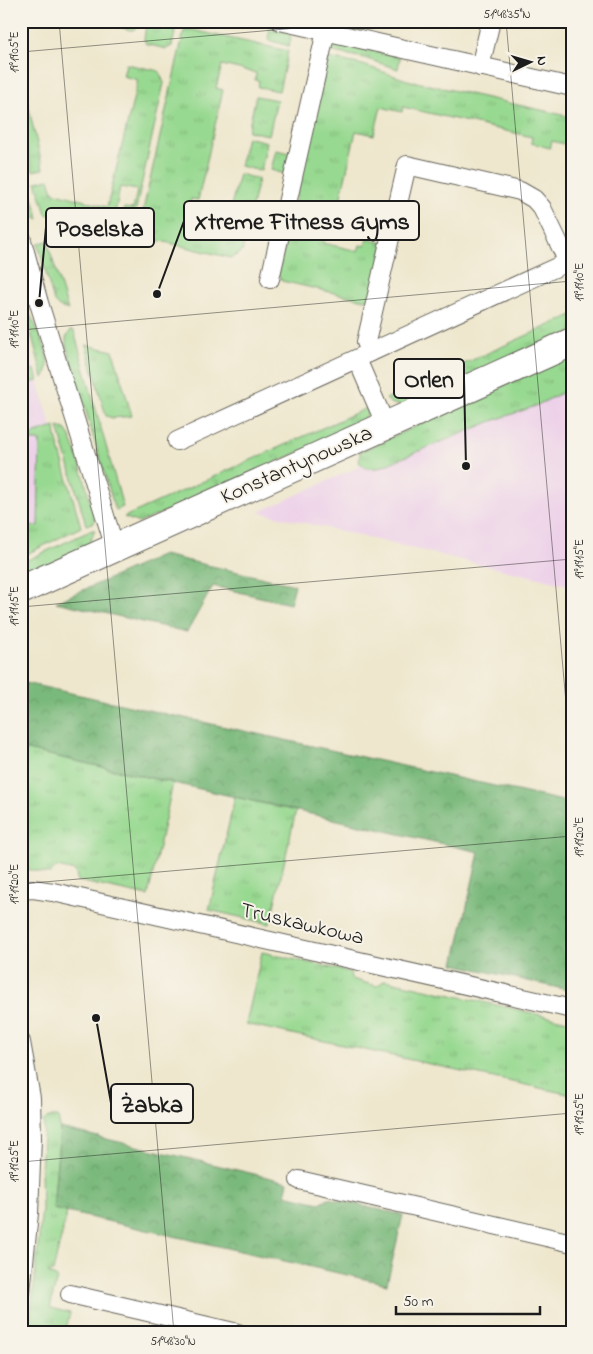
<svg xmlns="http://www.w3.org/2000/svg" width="593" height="1354" viewBox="0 0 593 1354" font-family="'Indie Flower',sans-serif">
<defs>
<pattern id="grass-tufts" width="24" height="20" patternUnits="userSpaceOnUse" patternTransform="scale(1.25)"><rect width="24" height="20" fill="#98d991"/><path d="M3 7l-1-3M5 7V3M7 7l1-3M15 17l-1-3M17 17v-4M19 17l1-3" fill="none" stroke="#82ba7c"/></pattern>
<pattern id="forest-crowns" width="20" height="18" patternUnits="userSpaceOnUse" patternTransform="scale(1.25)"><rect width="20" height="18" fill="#7ab97b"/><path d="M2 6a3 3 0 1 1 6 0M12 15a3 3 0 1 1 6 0" fill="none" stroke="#699e6a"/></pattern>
</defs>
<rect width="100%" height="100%" fill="#f7f3e8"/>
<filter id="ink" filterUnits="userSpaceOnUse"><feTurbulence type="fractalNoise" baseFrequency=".02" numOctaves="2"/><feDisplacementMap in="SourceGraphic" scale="10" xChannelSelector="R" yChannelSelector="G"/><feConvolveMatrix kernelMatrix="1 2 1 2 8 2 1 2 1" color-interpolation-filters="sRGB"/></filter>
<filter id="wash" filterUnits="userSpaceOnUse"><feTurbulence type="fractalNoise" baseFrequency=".0096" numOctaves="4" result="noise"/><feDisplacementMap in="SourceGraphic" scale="20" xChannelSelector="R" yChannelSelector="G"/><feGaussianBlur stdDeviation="1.12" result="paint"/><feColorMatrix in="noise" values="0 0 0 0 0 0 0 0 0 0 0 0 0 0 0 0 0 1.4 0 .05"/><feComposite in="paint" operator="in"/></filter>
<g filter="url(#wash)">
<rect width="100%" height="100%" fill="#eee7cd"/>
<g fill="#edd1e9">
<polygon points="21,323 81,527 21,557"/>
<polygon points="572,370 572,586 259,512 462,420"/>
</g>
<g fill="url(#grass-tufts)" stroke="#5a7a56">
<polygon points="93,21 136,21 136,22 135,29 131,30"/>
<polygon points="151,21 173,26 175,32 172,46 166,49 146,44 144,39 146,25"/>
<polygon points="270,28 289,33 291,39 289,46 268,40"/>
<polygon points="188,29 288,51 279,91 258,87 259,81 255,80 256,73 222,65 216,88 223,90 198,200 191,199 186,222 221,230 223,223 227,224 229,217 249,221 242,252 231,258 140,236 139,228 184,31"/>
<polygon points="335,43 400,57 398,69 364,58 328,51 330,46"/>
<polygon points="328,58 363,65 407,80 572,117 572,146 552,141 550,148 531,143 532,137 403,107 402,112 381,107 374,135 356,131 335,222 328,221 323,243 358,251 360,245 365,246 367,239 384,243 373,298 365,300 282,281 278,275"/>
<polygon points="126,64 159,71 164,83 131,231 128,233 119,231 124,208 133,209 137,190 120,187 112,229 46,214 36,182 49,179 53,192 107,207 138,80 123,76"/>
<polygon points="21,75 43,169 33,171 21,127"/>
<polygon points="256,96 277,100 269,135 248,131"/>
<polygon points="247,137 267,142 261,171 240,166"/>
<polygon points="276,150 290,153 285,174 271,170"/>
<polygon points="239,174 258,179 251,211 231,206"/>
<polygon points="29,184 39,219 28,214 21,186"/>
<polygon points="47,241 68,310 59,307 54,302 38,244"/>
<path d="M23 302C31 318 59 362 43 378Z"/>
<polygon points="572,315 572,332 400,406 390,403 386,399"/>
<polygon points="71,330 74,331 123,507 116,510 114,506 66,344 66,338"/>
<polygon points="86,345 113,351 132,416 113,418 106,416"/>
<polygon points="572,354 572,388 533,407 492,421 378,468 366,468 359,462 360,452"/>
<polygon points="35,369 38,381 21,385 21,376"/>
<polygon points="369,407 366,417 360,425 139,523 124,517"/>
<polygon points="55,427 56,437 81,527 21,557 21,526 38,526 40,441 27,441 35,433"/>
<path d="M58 427 65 429C76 441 91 503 95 522L86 525Z"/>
<polygon points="92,530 95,530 90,542 84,548 21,578 21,563"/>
<polygon points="26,612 23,749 173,783 148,896 78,881 75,871 57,867 50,874 21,868 21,614"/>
<polygon points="235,797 296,811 270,924 209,910"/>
<polygon points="262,952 350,972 351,979 377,986 385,980 572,1022 572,1095 246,1024"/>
<polygon points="52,1117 58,1117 60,1128 53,1209 67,1212 53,1272 48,1273 57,1278 50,1308 70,1313 65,1333 29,1333 42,1209 41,1171 44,1123 44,1120"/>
</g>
<g fill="url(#forest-crowns)" stroke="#4b6a4c">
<polygon points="163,555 295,585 290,604 213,586 187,632 56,602"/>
<polygon points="25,683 572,803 572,991 454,964 479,852 23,749"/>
<polygon points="60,1128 288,1182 285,1195 320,1203 328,1198 403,1215 387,1284 53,1209"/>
</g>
</g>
<g filter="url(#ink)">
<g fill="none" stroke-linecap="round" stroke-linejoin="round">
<defs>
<g id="minor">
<polyline points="280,21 572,87"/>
<polyline points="480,67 491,21"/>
<polyline points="21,237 39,303 115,548"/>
<polyline points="270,279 326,31"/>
<polyline points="371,352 366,342 407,165 520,191 534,199 542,208 568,262"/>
<polyline points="357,359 386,426"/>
<polyline points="177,441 572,260"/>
<polyline points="21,890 33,889 53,892 572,1009"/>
<polyline points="21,1042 31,1098 32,1138 29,1213 21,1292"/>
<polyline points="299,1180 572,1243"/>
<polyline points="70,1294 238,1333"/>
</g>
<polyline id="primary" points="21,590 572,342"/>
</defs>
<use href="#minor" stroke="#66635a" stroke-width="20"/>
<use href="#primary" stroke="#66635a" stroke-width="30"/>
<use href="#minor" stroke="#fff" stroke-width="18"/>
<use href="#primary" stroke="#fff" stroke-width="28"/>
</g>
</g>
<path fill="none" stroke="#1c1c1c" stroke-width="1" stroke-opacity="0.45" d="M59 21 174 1333M506 21 572 771M21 52 377 21M21 330 572 281M21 607 572 559M21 884 572 836M21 1162 572 1113"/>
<g text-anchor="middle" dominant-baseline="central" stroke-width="4" stroke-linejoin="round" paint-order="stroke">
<g font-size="22" fill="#1c1c1c" stroke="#f7f3e8">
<text transform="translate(297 466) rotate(-24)">Konstantynowska</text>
<text transform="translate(302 925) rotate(13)">Truskawkowa</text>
</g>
</g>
<path fill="none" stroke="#1c1c1c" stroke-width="2" d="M157 294L184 221M39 303L46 227M466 466L464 379M96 1018L111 1103"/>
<g fill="#1c1c1c" stroke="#f7f3e8" stroke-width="2">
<circle cx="157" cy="294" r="5"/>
<circle cx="39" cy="303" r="5"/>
<circle cx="466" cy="466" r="5"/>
<circle cx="96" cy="1018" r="5"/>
</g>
<g fill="#f7f3e8" stroke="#1c1c1c" stroke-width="2">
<rect x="184" y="201" width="235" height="39" rx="5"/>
<rect x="46" y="208" width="108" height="39" rx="5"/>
<rect x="394" y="359" width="70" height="39" rx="5"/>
<rect x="111" y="1084" width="82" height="39" rx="5"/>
</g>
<g font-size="24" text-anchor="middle" font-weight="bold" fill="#1c1c1c">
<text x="302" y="229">Xtreme Fitness Gyms</text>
<text x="100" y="236">Poselska</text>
<text x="429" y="387">Orlen</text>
<text x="152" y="1112">Żabka</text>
</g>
<rect width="593" height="1354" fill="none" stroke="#f7f3e8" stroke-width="55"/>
<g transform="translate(530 62) rotate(85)" stroke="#f7f3e8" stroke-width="4" paint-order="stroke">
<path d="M0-4L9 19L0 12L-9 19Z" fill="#1c1c1c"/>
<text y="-8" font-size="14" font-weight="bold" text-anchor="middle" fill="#1c1c1c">N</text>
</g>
<path d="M396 1306v8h144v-8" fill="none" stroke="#1c1c1c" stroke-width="2.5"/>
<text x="403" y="1306" font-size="15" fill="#1c1c1c" stroke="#f7f3e8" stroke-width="4" paint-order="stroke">50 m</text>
<rect x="28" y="28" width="538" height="1298" fill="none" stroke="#1c1c1c" stroke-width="2"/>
<g font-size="12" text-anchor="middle" fill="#1c1c1c">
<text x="507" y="18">51°48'35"N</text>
<text transform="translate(14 52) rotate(-90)" y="4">19°19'05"E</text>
<text transform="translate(579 282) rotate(-90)" y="4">19°19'10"E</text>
<text transform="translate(14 329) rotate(-90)" y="4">19°19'10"E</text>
<text transform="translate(579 559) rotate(-90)" y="4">19°19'15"E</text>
<text transform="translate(14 606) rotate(-90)" y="4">19°19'15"E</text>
<text transform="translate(579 837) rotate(-90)" y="4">19°19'20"E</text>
<text transform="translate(14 884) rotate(-90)" y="4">19°19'20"E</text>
<text transform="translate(579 1114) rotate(-90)" y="4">19°19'25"E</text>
<text transform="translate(14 1161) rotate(-90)" y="4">19°19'25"E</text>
<text x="173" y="1345">51°48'30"N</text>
</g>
</svg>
